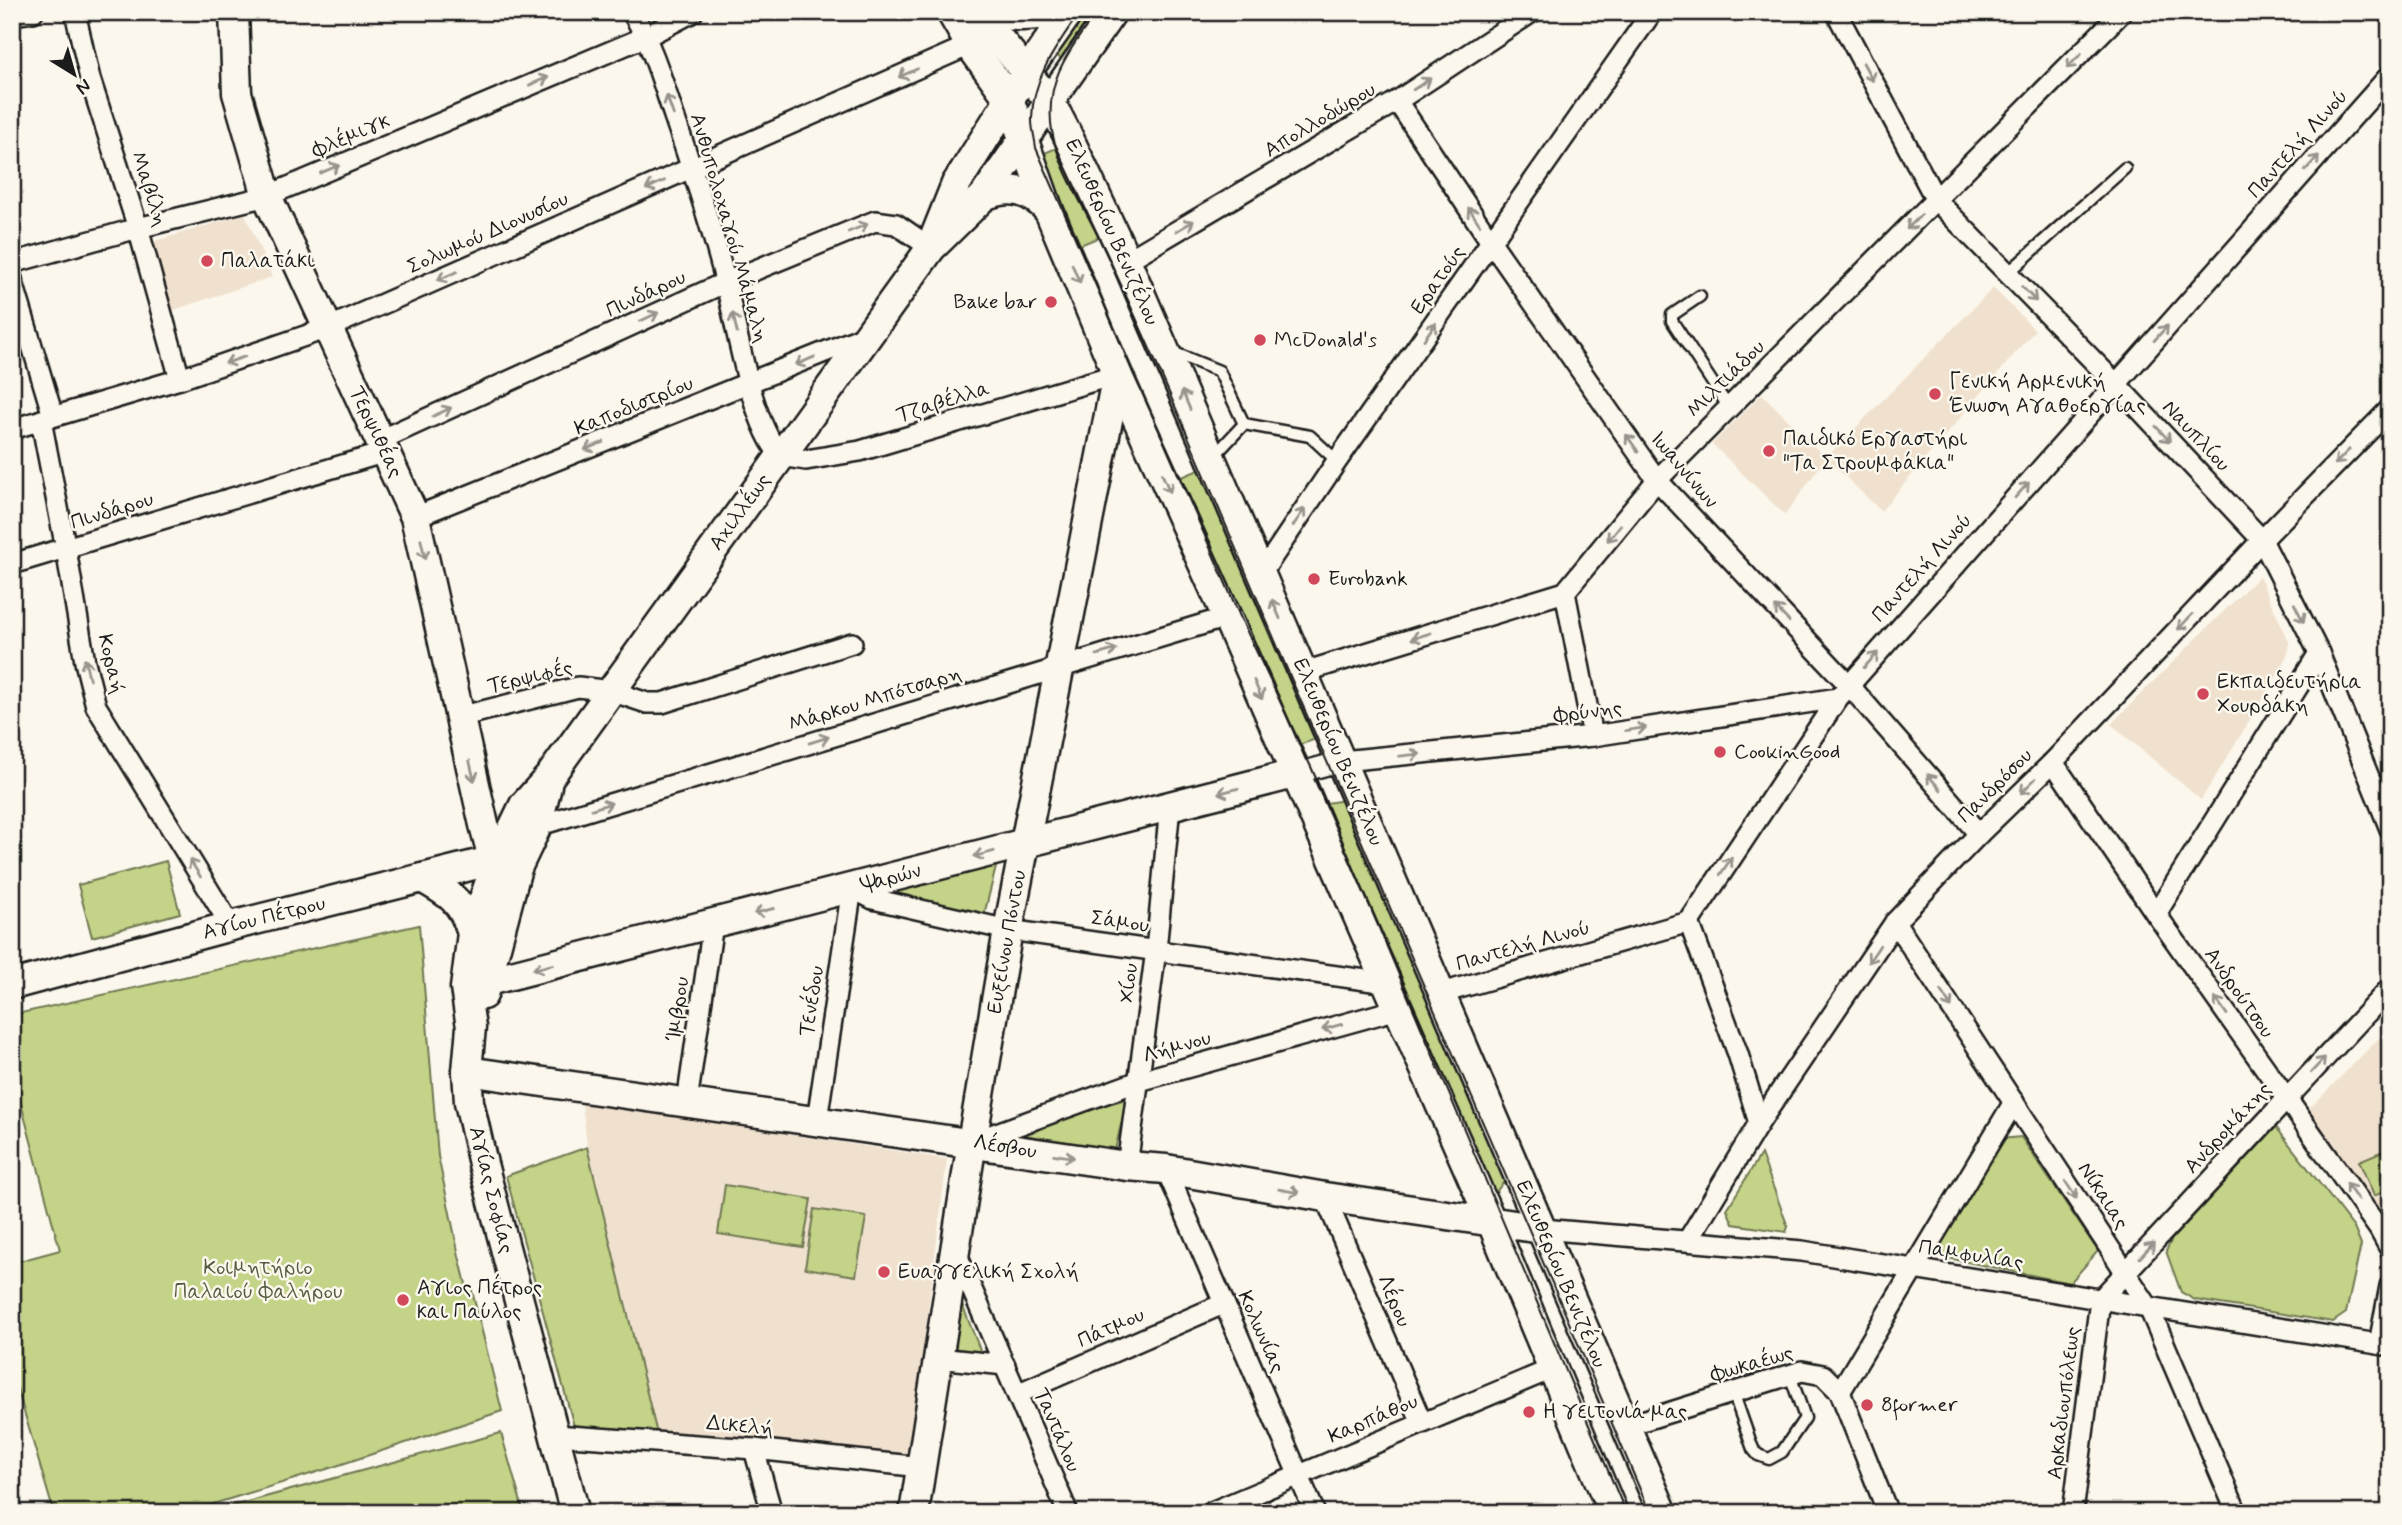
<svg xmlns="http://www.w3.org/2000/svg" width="2402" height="1525" viewBox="0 0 2402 1525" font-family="Mynerve,sans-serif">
<rect width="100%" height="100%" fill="#fbf7ec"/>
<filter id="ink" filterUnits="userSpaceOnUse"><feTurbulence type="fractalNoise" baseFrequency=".0143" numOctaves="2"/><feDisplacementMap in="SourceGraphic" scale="14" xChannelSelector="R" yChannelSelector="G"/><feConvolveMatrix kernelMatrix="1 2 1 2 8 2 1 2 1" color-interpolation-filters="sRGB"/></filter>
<g filter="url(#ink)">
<g fill="#f0e1ce">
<polygon points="245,214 272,277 165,313 145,244"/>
<polygon points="1993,288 2035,330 1881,511 1826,458 1785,515 1712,444 1762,394 1826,458"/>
<polygon points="2259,576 2289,642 2289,650 2284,664 2201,800 2111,724"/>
<polygon points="2390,1027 2390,1312 2381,1311 2388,1235 2306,1112"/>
<polygon points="582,1102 947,1159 910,1456 657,1434 587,1147"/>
</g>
<g fill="#c3d387" stroke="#707852" stroke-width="2">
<polygon points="1076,12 1102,12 1066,62 1049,50"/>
<polygon points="1066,144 1107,234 1073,248 1035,157"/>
<polygon points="1208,466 1325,736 1296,746 1177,479"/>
<polygon points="1352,799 1512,1171 1489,1201 1319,804"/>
<polygon points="166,861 180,913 92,937 78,885"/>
<polygon points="997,863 983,919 899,900 890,891"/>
<polygon points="419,925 438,1156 459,1256 466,1284 471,1287 502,1411 327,1469 184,1513 54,1513 12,1371 12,1263 60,1250 12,1070 12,1015"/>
<polygon points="1127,1099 1115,1150 1011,1133 1024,1126"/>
<polygon points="2276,1127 2354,1228 2361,1245 2346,1313 2333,1322 2195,1300 2181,1292 2166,1251 2172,1239"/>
<polygon points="2021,1137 2098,1251 2070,1283 1933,1255 2000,1139"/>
<polygon points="587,1147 657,1434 575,1430 506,1176"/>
<polygon points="2390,1148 2390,1189 2374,1196 2359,1161"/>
<polygon points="1761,1154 1788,1227 1786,1232 1733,1224 1727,1209"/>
<polygon points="725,1185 811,1199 803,1247 718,1234"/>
<polygon points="814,1209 866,1217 856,1276 805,1268"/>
<polygon points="956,1289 982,1355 949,1350"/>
<polygon points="501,1433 524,1513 206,1513"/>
</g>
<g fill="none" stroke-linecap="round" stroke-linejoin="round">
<defs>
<g id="lane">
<polyline points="2008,273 2125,168"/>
<polyline points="1700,296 1672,315 1672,321 1729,408"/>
<polyline points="1172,352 1219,371 1244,424 1214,456"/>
<polyline points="1244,424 1310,436 1337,461"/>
<polyline points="1733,1392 1753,1449 1758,1455 1769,1459 1782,1452 1805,1418 1790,1375"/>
</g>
<g id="street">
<polyline points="75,12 90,79 138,228 180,379"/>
<path d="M632 12C652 45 662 80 674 116 693 171 712 227 726 284 737 328 751 423 781 456L806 460 860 451 1117 374"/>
<polyline points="1836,12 1936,200 2116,384 2262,540 2319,653 2390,829"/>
<polyline points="12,15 33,12"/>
<polyline points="1397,101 1491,242 1657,480 1849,685 1979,834"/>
<polyline points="1126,261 1397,101 1532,12"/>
<polyline points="12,263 138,228 267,196 647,36 693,12"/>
<polyline points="12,279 53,416"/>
<polyline points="41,420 66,549 85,662 96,706 231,926"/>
<polyline points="12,429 180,379 328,328 970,45"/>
<polyline points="380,440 726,282 875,221 896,224 931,248"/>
<polyline points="415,517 867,335"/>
<polyline points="12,564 386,452"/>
<polyline points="1261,574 1337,461 1652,12"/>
<polyline points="1565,592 1593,736"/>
<polyline points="1304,672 1565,592 1657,480 2122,12"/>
<polyline points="459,717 578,687 611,691 647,703 662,703 852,643"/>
<polyline points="2053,762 2156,914 2379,1229 2390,1249"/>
<polyline points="1294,774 1342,761 1593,736 1838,698"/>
<polyline points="537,826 1227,617"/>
<polyline points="2156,914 2319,653"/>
<polyline points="1689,922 1738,1054 1759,1123"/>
<polyline points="1895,922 2149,1308 2237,1513"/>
<polyline points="1442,993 1689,922 1838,698 2390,75"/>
<polyline points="687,1102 713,924"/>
<polyline points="817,1120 852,888 873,899 1008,930 1387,983"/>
<polyline points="972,1142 1139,1081 1398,1009"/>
<polyline points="1127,1166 1156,950 1170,806"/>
<polyline points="1166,1169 1315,1513"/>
<polyline points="1325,1197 1422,1423"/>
<polyline points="1542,1229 1802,1251 2390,1346"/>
<polyline points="1688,1240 1759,1123 1895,922 1979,834 2053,762 2262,540 2390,409"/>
<polyline points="955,1250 1068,1513"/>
<polyline points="2379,1344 2390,1286"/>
<polyline points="938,1358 1005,1365"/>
<polyline points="1840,1392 2014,1102"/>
<polyline points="1017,1394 1223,1304"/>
<polyline points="1626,1426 1802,1371 1823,1375 1840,1392 1888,1513"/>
<polyline points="555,1435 754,1449 921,1467"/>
<polyline points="754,1449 772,1513"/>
<polyline points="1209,1513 1554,1368"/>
<polyline points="2073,1513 2100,1300 2390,988"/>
</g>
<g id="secondary">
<polyline points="234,12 237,93 267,196 415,517 484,825 490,847 497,861"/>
<polyline points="951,12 970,45 1009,99 1049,211 1117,374 1227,617 1492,1223 1613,1513"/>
<polyline points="977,12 1051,103 1067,134 1123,253 1663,1513"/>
<path d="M990 12C1012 18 1033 17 1055 12"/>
<path d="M984 196C1011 185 1030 190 1049 211"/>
<polyline points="934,239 956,184 1026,73 1069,12"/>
<path d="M422 878C450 894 462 900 472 933"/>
<polyline points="488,981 1294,774"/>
<polyline points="12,985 231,926 482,863 497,861 517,868"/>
<polyline points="483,995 517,868 537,826 547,786"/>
<polyline points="467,1071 1127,1166 1166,1169 1325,1197 1542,1229"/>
<polyline points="575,1513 483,1164 469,1102 467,1071 471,1027 465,988 472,933 497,861 524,805 550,776 931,248 984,196 1112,12"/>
<polyline points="914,1513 972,1142 1008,930 1117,374"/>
</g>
</defs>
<use href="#lane" stroke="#1c1c1c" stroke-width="15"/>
<use href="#street" stroke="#1c1c1c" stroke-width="24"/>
<use href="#secondary" stroke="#1c1c1c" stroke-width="33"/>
<use href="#lane" stroke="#fbf7ec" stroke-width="10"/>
<use href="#street" stroke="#fbf7ec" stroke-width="19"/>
<use href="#secondary" stroke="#fbf7ec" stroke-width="28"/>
<g stroke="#1c1c1c" stroke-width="2">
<path d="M1080 12C1058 44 1031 79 1032 121 1032 129 1035 139 1036 148L1242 621 1312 769 1626 1513"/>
<path d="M1097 12C1069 51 1044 80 1052 131 1058 167 1086 210 1102 244 1137 318 1170 394 1202 469 1349 818 1503 1164 1650 1513"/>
</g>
</g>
<defs><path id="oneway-shaft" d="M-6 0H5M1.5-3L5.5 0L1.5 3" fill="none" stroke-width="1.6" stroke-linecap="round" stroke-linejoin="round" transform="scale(1.75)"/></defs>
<g stroke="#97948e">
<use href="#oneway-shaft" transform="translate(2074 61) rotate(135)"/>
<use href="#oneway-shaft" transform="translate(1868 72) rotate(62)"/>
<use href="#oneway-shaft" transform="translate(908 73) rotate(156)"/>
<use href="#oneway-shaft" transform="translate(539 81) rotate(-23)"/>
<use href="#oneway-shaft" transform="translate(1422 84) rotate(-33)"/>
<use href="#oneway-shaft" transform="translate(670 105) rotate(-109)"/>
<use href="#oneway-shaft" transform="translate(2312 163) rotate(-48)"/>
<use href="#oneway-shaft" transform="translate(330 169) rotate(-23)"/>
<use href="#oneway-shaft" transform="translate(655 185) rotate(156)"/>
<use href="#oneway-shaft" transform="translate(1474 216) rotate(-124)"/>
<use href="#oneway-shaft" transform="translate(1914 222) rotate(135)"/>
<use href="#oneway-shaft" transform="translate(1185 226) rotate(-31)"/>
<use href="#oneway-shaft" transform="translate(858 228) rotate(-22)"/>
<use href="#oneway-shaft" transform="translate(1076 274) rotate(68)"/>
<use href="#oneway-shaft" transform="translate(447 276) rotate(156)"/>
<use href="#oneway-shaft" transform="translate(2029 294) rotate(46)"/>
<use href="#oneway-shaft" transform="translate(649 317) rotate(-25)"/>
<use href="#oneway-shaft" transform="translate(735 323) rotate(-103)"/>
<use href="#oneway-shaft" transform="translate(1430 331) rotate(-55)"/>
<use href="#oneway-shaft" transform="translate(2161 333) rotate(-48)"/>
<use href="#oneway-shaft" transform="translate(235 360) rotate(161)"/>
<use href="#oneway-shaft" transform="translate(805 361) rotate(157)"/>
<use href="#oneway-shaft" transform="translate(1186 400) rotate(-113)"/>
<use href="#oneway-shaft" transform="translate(442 412) rotate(-25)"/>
<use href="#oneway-shaft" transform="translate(2163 434) rotate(47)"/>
<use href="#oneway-shaft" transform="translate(1632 443) rotate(-125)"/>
<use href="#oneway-shaft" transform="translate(594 446) rotate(158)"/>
<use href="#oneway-shaft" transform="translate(2342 457) rotate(134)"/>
<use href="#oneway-shaft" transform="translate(1166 483) rotate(66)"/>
<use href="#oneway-shaft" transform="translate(2022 490) rotate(-48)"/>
<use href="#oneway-shaft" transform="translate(1299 517) rotate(-56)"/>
<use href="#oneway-shaft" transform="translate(1614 533) rotate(129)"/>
<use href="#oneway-shaft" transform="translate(423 549) rotate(77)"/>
<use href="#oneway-shaft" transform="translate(1276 609) rotate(-113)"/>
<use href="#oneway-shaft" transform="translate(2299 613) rotate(63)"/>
<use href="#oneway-shaft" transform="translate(1782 614) rotate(-133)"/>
<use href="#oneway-shaft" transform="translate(2185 622) rotate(133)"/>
<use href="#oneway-shaft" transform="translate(1421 636) rotate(163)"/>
<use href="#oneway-shaft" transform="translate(1107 652) rotate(-16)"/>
<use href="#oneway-shaft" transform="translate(1871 660) rotate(-48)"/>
<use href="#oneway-shaft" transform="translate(87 669) rotate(-103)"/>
<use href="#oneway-shaft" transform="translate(1258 690) rotate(67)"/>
<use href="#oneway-shaft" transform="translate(1636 729) rotate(-9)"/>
<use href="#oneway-shaft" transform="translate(819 740) rotate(-17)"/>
<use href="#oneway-shaft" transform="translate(1410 755) rotate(-6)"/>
<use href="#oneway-shaft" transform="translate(472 771) rotate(77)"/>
<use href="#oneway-shaft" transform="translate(1934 782) rotate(-131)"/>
<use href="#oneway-shaft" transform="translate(2028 786) rotate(135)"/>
<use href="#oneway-shaft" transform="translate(1228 791) rotate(166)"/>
<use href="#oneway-shaft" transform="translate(602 806) rotate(-17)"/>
<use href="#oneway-shaft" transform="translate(984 854) rotate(165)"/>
<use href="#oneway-shaft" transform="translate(1726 866) rotate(-56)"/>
<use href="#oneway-shaft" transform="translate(195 868) rotate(-122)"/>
<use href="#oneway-shaft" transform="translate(764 911) rotate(166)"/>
<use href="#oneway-shaft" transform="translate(1874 954) rotate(124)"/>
<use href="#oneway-shaft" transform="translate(543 967) rotate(166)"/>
<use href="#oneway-shaft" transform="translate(1946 999) rotate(57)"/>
<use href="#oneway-shaft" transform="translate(2221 1006) rotate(-125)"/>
<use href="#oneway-shaft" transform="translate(1332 1027) rotate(164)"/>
<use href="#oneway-shaft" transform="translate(2318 1065) rotate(-47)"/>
<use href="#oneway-shaft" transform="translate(1064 1156) rotate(9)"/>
<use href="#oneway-shaft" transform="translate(2071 1190) rotate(57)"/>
<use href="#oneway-shaft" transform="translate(1289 1191) rotate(10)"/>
<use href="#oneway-shaft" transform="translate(2352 1192) rotate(-126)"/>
<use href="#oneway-shaft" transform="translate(2147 1250) rotate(-47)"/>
</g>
</g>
<g fill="#d1495b" stroke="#fbf7ec" stroke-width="2.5">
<circle cx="207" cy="261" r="7"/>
<circle cx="1051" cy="302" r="7"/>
<circle cx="1260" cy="340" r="7"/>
<circle cx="1935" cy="394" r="7"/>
<circle cx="1769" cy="451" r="7"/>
<circle cx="1314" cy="579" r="7"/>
<circle cx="2203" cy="694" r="7"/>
<circle cx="1720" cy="752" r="7"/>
<circle cx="884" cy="1272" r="7"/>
<circle cx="403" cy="1300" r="7"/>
<circle cx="1867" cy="1405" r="7"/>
<circle cx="1529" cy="1412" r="7"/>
</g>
<g text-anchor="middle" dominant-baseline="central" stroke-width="5" stroke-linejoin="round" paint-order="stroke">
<g font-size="21" fill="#1c1c1c" stroke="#fbf7ec">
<text transform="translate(1320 120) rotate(-31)">Απολλοδώρου</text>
<text transform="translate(351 136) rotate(-23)">Φλέμιγκ</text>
<text transform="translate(2298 144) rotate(-48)">Παντελή Λινού</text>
<text transform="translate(149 189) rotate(72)">Μαβίλη</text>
<text transform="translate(729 228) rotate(74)">Ανθυπολοχαγού Μάμαλη</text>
<text transform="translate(1112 232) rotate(66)">Ελευθερίου Βενιζέλου</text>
<text transform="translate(488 233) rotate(-24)">Σολωμού Διονυσίου</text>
<text transform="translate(1438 280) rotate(-55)">Ερατούς</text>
<text transform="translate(646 294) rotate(-25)">Πινδάρου</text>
<text transform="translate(1726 379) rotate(-45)">Μιλτιάδου</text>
<text transform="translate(943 402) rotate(-17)">Τζαβέλλα</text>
<text transform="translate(634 406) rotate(-22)">Καποδιστρίου</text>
<text transform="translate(376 432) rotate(65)">Τερψιθέας</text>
<text transform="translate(2196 436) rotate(47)">Ναυπλίου</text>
<text transform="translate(1684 470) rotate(50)">Ιωαννίνων</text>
<text transform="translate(112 511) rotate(-17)">Πινδάρου</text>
<text transform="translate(740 512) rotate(-54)">Αχιλλέως</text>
<text transform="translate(1922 568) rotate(-48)">Παντελή Λινού</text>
<text transform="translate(111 664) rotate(77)">Κοραή</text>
<text transform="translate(530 677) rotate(-13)">Τερψιφές</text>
<text transform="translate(875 699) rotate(-17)">Μάρκου Μπότσαρη</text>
<text transform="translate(1588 712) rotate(-7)">Φρύνης</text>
<text transform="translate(1338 752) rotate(67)">Ελευθερίου Βενιζέλου</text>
<text transform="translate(1995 786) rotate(-45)">Πανδρόσου</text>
<text transform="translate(891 878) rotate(-15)">Ψαρών</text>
<text transform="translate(264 918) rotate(-14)">Αγίου Πέτρου</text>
<text transform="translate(1120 922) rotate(8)">Σάμου</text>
<text transform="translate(1007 942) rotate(-80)">Ευξείνου Πόντου</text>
<text transform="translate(1523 946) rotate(-16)">Παντελή Λινού</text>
<text transform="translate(1129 983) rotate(-83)">Χίου</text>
<text transform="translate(2239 993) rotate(55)">Ανδρούτσου</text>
<text transform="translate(812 1001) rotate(-81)">Τενέδου</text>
<text transform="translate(678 1009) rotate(-82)">Ίμβρου</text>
<text transform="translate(1177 1047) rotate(-16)">Λήμνου</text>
<text transform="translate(2228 1128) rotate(-47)">Ανδρομάχης</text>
<text transform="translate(1005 1147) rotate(9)">Λέσβου</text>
<text transform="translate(491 1190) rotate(76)">Αγίας Σοφίας</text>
<text transform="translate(2103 1196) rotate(57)">Νίκαιας</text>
<text transform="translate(1971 1255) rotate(9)">Παμφυλίας</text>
<text transform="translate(1561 1274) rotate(67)">Ελευθερίου Βενιζέλου</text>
<text transform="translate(1394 1301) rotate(67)">Λέρου</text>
<text transform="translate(1111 1328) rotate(-24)">Πάτμου</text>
<text transform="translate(1261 1332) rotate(66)">Κολωνίας</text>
<text transform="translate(1752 1364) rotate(-16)">Φωκαέως</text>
<text transform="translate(2064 1403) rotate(-83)">Αρκαδιουπόλεως</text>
<text transform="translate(1373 1419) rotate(-23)">Καρπάθου</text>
<text transform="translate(740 1426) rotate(5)">Δικελή</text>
<text transform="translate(1057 1430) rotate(67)">Ταντάλου</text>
</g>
<g font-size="21" fill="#1c1c1c" stroke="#fbf7ec" text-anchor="start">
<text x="221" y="261">Παλατάκι</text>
<text x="1037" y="302" text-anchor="end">Bake bar</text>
<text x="1274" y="340">McDonald's</text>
<text x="1949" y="382">Γενική Αρμενική<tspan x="1949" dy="24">Ένωση Αγαθοεργίας</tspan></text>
<text x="1783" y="439">Παιδικό Εργαστήρι<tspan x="1783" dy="24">"Τα Στρουμφάκια"</tspan></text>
<text x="1328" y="579">Eurobank</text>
<text x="2217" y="682">Εκπαιδευτήρια<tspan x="2217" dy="24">Χουρδάκη</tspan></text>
<text x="1734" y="752">CookinGood</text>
<text x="898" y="1272">Ευαγγελική Σχολή</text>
<text x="417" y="1288">Αγιος Πέτρος<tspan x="417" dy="24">και Παύλος</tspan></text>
<text x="1881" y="1405">8former</text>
<text x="1543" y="1412">Η γειτονιά μας</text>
</g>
<g font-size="21" fill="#565c41" stroke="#fbf7ec">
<text x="258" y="1268">Κοιμητήριο<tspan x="258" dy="24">Παλαιού Φαλήρου</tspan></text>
</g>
</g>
<rect width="2402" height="1525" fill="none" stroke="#fbf7ec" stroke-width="42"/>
<rect x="21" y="21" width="2360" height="1483" fill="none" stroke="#1c1c1c" stroke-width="2.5" filter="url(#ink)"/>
<g transform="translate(74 74) rotate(143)" stroke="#fbf7ec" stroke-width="5" paint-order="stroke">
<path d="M0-5L12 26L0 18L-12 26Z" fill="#1c1c1c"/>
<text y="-10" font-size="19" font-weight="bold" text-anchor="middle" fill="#1c1c1c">N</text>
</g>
</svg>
